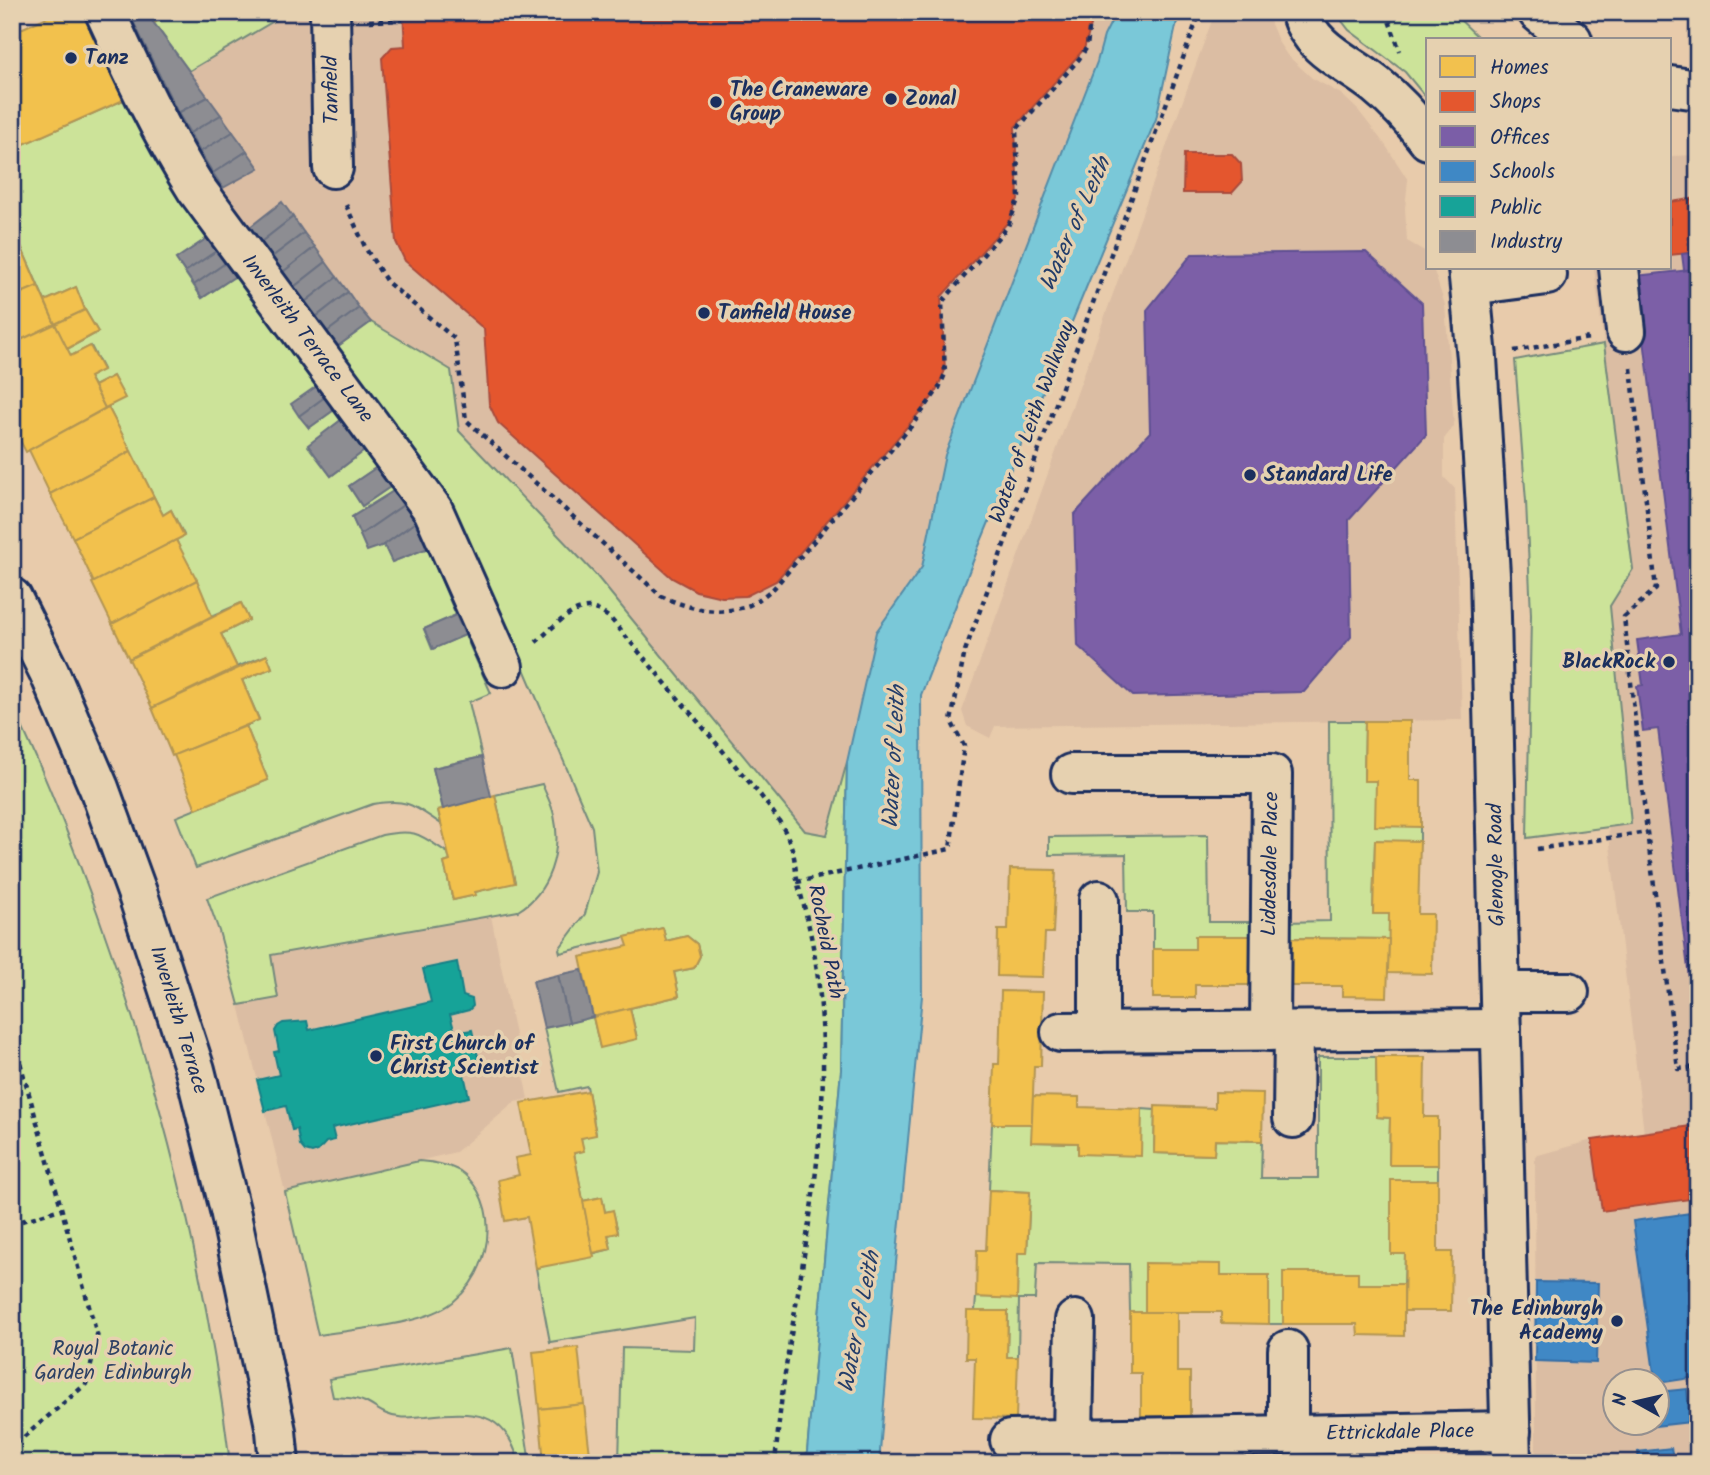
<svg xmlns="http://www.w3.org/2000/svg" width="1710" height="1475" viewBox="0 0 1710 1475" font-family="Kalam,sans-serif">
<rect width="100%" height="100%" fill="#e8cbab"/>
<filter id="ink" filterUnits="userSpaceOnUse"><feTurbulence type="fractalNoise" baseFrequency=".0143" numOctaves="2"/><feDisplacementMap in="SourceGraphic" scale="14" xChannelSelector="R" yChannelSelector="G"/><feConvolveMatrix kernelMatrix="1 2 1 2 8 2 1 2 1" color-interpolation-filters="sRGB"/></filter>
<g filter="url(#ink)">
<g fill="#dbbda3" fill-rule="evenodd">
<polygon points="289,12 1116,12 1104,36 1097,62 945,455 922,567 876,632 847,762 827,835 805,831 439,503 368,389 223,188 164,86"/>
<polygon points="1215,12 1266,12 1279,43 1287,55 1312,78 1341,94 1358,110 1386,146 1408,180 1405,208 1407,241 1428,253 1428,268 1433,268 1445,305 1454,426 1444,439 1444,477 1455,489 1462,720 995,726 990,738 967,726 962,711"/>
<path d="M1698 155V1463H1536L1535 1156 1592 1140 1644 1133 1608 828 1631 823 1610 606 1633 569 1594 268H1670V156ZM1616 1380H1658V1422H1616Z"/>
<polygon points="491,916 528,1099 515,1102 456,1152 285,1192 239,1005 278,998 271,955"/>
</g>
<g fill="#cce399" stroke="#74897c" stroke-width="2">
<polygon points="170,12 289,12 189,71 154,23"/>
<polygon points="1335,12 1452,12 1481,40 1428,40 1428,100 1405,72 1349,30"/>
<path d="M128 98 209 237 176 259 202 298 237 275 317 386 292 404 309 428 334 410 341 420 308 446 331 476 364 451 377 467 349 486 362 506 390 487 395 490 352 517 367 550 384 545 392 562 428 548 456 615 424 629 432 649 465 635 491 693 469 702 482 757 433 768 443 809 438 810 441 824C413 805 408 798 373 804L196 868 176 817 268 780 246 726 259 719 242 680 272 668 267 655 237 667 221 634 249 620 241 603 212 616 176 540 184 535 171 510 163 515 108 407 124 397 113 376 94 386 89 377 103 369 91 346 71 356 67 349 98 332 85 310 76 287 45 301 12 226V149Z"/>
<polygon points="371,322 451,370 459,431 595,574 805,831 827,835 847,762 841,1070 806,1463 619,1463 622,1348 694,1350 695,1318 550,1342 536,1268 611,1249 608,1235 618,1232 613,1211 605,1212 602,1197 583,1201 574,1153 583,1151 581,1138 596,1134 587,1086 559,1092 544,1028 593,1017 600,1047 637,1038 630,1008 679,996 674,972 694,968 700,956 697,944 687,936 666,941 663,928 560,953 559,949 585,914 597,872 592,827 512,641 439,503 368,389 338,346"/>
<polygon points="1604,344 1633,569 1610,606 1631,824 1527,838 1531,615 1526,501 1515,360"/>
<path d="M12 706C45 772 72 843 97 912 161 1090 207 1275 230 1463H12Z"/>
<polygon points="1329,721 1365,721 1364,780 1376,781 1420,826 1420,841 1375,841 1373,914 1389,914 1389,939 1283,938 1283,922 1330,921"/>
<path d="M542 784C546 794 552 805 554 815 562 851 550 892 518 911L271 955 278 998 239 1005 219 931 207 898 382 835C416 828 420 835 448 853L450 861 444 863 453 900 475 895V892L515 882 495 795Z"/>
<polygon points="1208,835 1209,922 1258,922 1258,936 1196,936 1195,949 1153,949 1153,912 1127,912 1126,854 1049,855 1049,837"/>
<polygon points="1318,1057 1376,1057 1377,1117 1390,1118 1389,1165 1438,1165 1438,1180 1391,1180 1391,1254 1405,1254 1404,1284 1358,1284 1358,1273 1283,1272 1283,1324 1269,1324 1269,1275 1221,1275 1221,1264 1145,1264 1145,1312 1130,1312 1129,1264 1037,1263 1035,1299 1019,1299 1018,1357 1007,1357 1008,1312 975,1311 976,1297 1017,1298 1018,1253 1027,1253 1030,1192 989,1190 992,1124 1032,1124 1032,1142 1078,1143 1142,1109 1155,1110 1154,1153 1214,1155 1215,1140 1262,1141 1261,1178 1318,1178"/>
<path d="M419 1161C434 1162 447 1164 460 1171 468 1176 473 1183 478 1191 498 1228 485 1276 453 1302 425 1325 355 1329 318 1335L285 1192Z"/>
<path d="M512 1348 530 1463H519C505 1409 472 1411 426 1416 417 1416 408 1419 399 1417 385 1416 377 1408 365 1402 355 1397 344 1398 333 1397L329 1379Z"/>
</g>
<polygon fill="#7ac8d8" stroke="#548ba7" stroke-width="2" points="1116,12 1179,12 1156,119 977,551 921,695 922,996 895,1273 879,1463 806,1463 841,1070 847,762 876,632 922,567 945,455 1097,62 1104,36"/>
<g fill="#f2c14e" stroke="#b29553" stroke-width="2">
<polygon points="58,12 90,12 128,98 15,148 12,141 12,33"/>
<polygon points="146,12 170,12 154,23"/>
<polygon points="12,226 20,244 12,248"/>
<polygon points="20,244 38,286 12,297 12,248"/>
<polygon points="38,286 55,324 12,344 12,297"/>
<polygon points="76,287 85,310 55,324 45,301"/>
<polygon points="85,310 98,332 67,349 55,324"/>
<polygon points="55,324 71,356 90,346 103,370 89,377 105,408 26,452 12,425 12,344"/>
<polygon points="113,376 125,398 105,408 94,386"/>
<polygon points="108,407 131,451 50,494 29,450"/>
<polygon points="131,451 154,497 73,538 50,494"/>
<polygon points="154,497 163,515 171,510 184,536 94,583 73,538"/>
<polygon points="176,540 197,580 112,624 92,583"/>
<polygon points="197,580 212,616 129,659 112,624"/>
<polygon points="241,603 249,620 221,634 237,667 152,708 129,659"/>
<polygon points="267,655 272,668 242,680 259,720 172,756 152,708"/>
<polygon points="1365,721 1410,721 1410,780 1421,780 1421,827 1375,826 1376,781 1364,781"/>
<polygon points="246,726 268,780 196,809 174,755"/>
<polygon points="495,795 515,883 475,892 476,895 453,900 444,863 450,861 438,810"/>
<polygon points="1375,840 1420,841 1418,914 1433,914 1432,974 1388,973 1389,914 1373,914"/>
<polygon points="1010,869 1056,870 1053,933 1045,933 1043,977 997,976 998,930 1008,930"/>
<polygon points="663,928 666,941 687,936 697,944 700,956 694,968 674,972 679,996 593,1017 580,957 628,946 625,937"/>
<polygon points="1195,936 1258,936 1258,985 1195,985 1195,998 1153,998 1153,949 1195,949"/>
<polygon points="1283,938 1389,939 1387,997 1342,996 1342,986 1282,986"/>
<polygon points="1001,991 1043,992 1041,1066 1034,1066 1032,1124 992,1124 994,1064 999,1064"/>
<polygon points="630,1008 637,1039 600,1048 593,1017"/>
<polygon points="1376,1057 1425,1057 1424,1117 1438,1117 1438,1165 1389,1165 1390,1118 1377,1117"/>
<polygon points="588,1091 596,1135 581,1138 584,1151 574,1153 594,1257 536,1268 527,1217 505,1221 498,1180 519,1175 515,1158 531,1155 521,1103"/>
<polygon points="1215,1092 1263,1093 1262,1141 1215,1140 1214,1155 1154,1153 1155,1106 1215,1108"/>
<polygon points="1033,1096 1079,1097 1079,1107 1142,1109 1141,1156 1078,1154 1078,1143 1031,1142"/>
<polygon points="1391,1180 1438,1180 1438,1252 1452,1252 1451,1311 1404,1311 1405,1254 1391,1254"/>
<polygon points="989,1190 1030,1192 1027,1253 1018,1253 1017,1299 976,1297 977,1250 986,1250"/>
<polygon points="602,1197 605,1212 613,1210 618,1233 608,1235 611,1249 593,1253 583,1201"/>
<polygon points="1145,1263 1221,1264 1221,1275 1269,1275 1269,1324 1221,1323 1221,1312 1145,1312"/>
<polygon points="1283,1272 1358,1272 1358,1284 1404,1284 1404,1336 1358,1335 1357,1324 1283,1324"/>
<polygon points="967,1311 1008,1311 1007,1357 1018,1357 1016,1419 973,1418 975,1358 966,1358"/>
<polygon points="1130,1312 1177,1312 1177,1372 1190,1372 1190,1416 1141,1416 1141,1373 1130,1373"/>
<polygon points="578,1347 584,1404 539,1409 533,1352"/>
<polygon points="584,1404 591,1463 544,1463 539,1409"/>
<polygon points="476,1455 476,1463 419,1463 419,1458"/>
</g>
<g fill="#e4572e" stroke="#a84b3c" stroke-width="2">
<polygon points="403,12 1090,12 1091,26 1084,49 1015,127 1018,199 1009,221 941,297 945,370 935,394 776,581 746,596 722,597 696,591 672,578 498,423 489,404 484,329 405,261 396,242 382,58 392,47 405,46"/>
<polygon points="1184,154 1232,154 1241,164 1242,182 1232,193 1183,193"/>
<polygon points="1698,198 1698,252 1670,255 1670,202"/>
<polygon points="1698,1125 1698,1198 1602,1211 1592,1140"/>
</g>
<g fill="#7b5ea7" stroke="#5e5091" stroke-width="2">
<polygon points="1366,252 1422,303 1426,435 1349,520 1351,637 1304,692 1133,696 1078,646 1074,515 1150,432 1147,310 1192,254"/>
<polygon points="1698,252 1698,269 1684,270 1682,254"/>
<polygon points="1698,269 1698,1049 1658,729 1643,731 1637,686 1643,685 1637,640 1681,634 1636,276"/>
</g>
<g fill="#3f88c5" stroke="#346da6" stroke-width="2">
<polygon points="1698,1212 1698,1377 1658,1383 1655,1380 1633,1221"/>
<polygon points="1536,1282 1598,1283 1596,1363 1535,1361"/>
<polygon points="1687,1389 1690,1422 1629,1429 1628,1422 1658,1422 1658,1392"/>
<polygon points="1671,1448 1674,1462 1692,1463 1639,1463 1638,1452"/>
</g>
<polygon fill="#17a398" stroke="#188087" stroke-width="2" points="457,962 463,996 472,999 473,1006 469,1010 450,1015 455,1033 472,1030 479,1061 462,1065 469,1097 332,1128 335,1140 326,1142 318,1151 312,1153 305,1151 300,1145 297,1129 292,1130 286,1106 265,1111 257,1080 279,1075 274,1052 279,1051 275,1031 278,1026 283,1023 307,1021 309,1030 431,1002 423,969"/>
<g fill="#8d8d92" stroke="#6b7182" stroke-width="2">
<polygon points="147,14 208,97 178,113 134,23"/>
<polygon points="208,97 221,115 190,133 178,113"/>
<polygon points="221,115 233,132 200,152 190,133"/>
<polygon points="233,132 247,151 213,173 200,152"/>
<polygon points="247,151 259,168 223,188 213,173"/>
<polygon points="282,202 293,217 261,242 250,227"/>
<polygon points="293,217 304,233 272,257 261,242"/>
<polygon points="304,233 315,247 283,272 272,257"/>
<polygon points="209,237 218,250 185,272 176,259"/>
<polygon points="315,247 326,262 294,287 283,272"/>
<polygon points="218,250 227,262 194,285 185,272"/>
<polygon points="227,262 237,275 202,298 194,285"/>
<polygon points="326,262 337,277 305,302 294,287"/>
<polygon points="337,277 348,292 316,317 305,302"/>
<polygon points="348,292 359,308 327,332 316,317"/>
<polygon points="359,308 371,322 338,346 327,332"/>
<polygon points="317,386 325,397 299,416 291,404"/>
<polygon points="325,397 334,410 309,428 299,416"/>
<polygon points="341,420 364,451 331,476 308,445"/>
<polygon points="377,467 390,487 362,506 349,486"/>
<polygon points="395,490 405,504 360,535 352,517"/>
<polygon points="405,504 417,521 384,545 367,551 360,535"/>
<polygon points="417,521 428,548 392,562 384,545"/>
<polygon points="456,615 465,635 433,649 424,629"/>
<polygon points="482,757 491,796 443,809 433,768"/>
<polygon points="582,970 593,1017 569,1023 558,975"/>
<polygon points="558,975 569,1023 544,1028 533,981"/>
</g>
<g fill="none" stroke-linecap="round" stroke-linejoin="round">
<defs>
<g id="minor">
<path d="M105 12C133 73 161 133 197 190L433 510 503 667"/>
<polyline points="330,12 333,168"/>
<path d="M1300 12C1312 51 1348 62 1376 85 1396 101 1413 120 1428 140"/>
<polyline points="1538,12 1572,40"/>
<polyline points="1670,86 1698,90"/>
<polyline points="1468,268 1477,358 1490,575 1511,1463"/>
<polyline points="1619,268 1626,331"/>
<polyline points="1471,285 1547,275"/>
<polyline points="12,598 49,672 99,788 138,895 195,1070 230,1210 276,1431 279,1463"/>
<polyline points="1071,774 1272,774 1270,1031"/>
<polyline points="1099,900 1099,1032"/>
<polyline points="1500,992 1569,992"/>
<polyline points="1061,1032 1501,1029"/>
<polyline points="1293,1118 1294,1031"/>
<polyline points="1288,1350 1288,1435"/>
<polyline points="1073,1439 1075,1320"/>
<polyline points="1010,1440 1511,1431"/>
</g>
</defs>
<use href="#minor" stroke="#1b2f5e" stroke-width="44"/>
<g stroke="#1b2f5e" stroke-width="4.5" stroke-dasharray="5 5" stroke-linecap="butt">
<polyline points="1386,12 1400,51"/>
<polyline points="369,21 403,20"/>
<path d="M346 205 366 249 387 282 455 339 466 420 661 596C690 609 716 616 747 606 756 603 766 594 774 588L913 424 939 388 945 374 942 302 1008 226 1019 197 1016 130 1079 59 1087 47 1091 12"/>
<polyline points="1514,351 1589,338"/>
<polyline points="1631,368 1656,589 1624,617 1647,832 1678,1069 1698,1067"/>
<path d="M536 642C551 630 576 600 597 610 602 612 607 616 611 619L761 796C773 812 785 827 791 846 796 859 795 874 799 888 848 1054 811 1202 786 1367 781 1399 778 1431 775 1463"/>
<polyline points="1537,849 1647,832"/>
<polyline points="797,882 950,849 964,746 951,721 965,651 1200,12"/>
<polyline points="12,1034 98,1338 86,1384 12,1447"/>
<polyline points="12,1224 60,1209"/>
</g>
<use href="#minor" stroke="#e6d1b0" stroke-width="38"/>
</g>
</g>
<g fill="#1b2f5e" stroke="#e6d1b0" stroke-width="2.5">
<circle cx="71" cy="58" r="7"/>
<circle cx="891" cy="99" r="7"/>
<circle cx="716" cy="102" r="7"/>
<circle cx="704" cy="313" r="7"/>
<circle cx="1250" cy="475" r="7"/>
<circle cx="1669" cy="662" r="7"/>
<circle cx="376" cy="1056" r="7"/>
<circle cx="1617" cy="1321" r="7"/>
</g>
<g text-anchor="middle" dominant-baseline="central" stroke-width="7" stroke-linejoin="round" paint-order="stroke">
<g font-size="21" font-weight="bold" fill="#1b2f5e" stroke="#e6d1b0" text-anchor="start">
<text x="85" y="58">Tanz</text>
<text x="730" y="90">The Craneware<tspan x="730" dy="24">Group</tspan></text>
<text x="905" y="99">Zonal</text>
<text x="718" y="313">Tanfield House</text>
<text x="1264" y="475">Standard Life</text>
<text x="1655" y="662" text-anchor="end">BlackRock</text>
<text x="390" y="1044">First Church of<tspan x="390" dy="24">Christ Scientist</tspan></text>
<text x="1603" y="1309" text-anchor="end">The Edinburgh<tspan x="1603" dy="24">Academy</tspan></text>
</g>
<g font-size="21" fill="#1b2f5e" stroke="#e6d1b0">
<text transform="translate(332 90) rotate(-91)">Tanfield</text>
<text transform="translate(307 339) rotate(53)">Inverleith Terrace Lane</text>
<text transform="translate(1033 422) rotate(-70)">Water of Leith Walkway</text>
<text transform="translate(1271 864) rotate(-89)">Liddesdale Place</text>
<text transform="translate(1497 865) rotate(-91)">Glenogle Road</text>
<text transform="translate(825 942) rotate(79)">Rocheid Path</text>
<text transform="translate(178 1020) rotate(73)">Inverleith Terrace</text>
<text transform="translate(1400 1433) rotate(-1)">Ettrickdale Place</text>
</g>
<g font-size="21" fill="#2d4164" stroke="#e6d1b0">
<text x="113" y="1349">Royal Botanic<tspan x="113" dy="24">Garden Edinburgh</tspan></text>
</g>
<g font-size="23" font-style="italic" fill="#243e6a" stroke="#e6d1b0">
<text transform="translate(1076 224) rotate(-66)">Water of Leith</text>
<text transform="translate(895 757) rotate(-87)">Water of Leith</text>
<text transform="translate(860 1322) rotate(-79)">Water of Leith</text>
</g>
</g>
<rect width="1710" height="1475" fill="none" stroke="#e6d1b0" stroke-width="42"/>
<rect x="21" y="21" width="1668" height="1433" fill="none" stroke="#1b2f5e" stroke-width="2.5" filter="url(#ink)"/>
<rect x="1426" y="38" width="245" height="231" fill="#e6d1b0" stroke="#95908f" stroke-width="2"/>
<rect x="1440" y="56" width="35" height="21" fill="#f2c14e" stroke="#95908f" stroke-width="2"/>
<text x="1490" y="74" font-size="21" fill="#1b2f5e">Homes</text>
<rect x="1440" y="91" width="35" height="21" fill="#e4572e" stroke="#95908f" stroke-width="2"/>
<text x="1490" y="108" font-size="21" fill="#1b2f5e">Shops</text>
<rect x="1440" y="126" width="35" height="21" fill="#7b5ea7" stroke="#95908f" stroke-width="2"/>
<text x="1490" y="144" font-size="21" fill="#1b2f5e">Offices</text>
<rect x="1440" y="161" width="35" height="21" fill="#3f88c5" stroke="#95908f" stroke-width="2"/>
<text x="1490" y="178" font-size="21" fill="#1b2f5e">Schools</text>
<rect x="1440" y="196" width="35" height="21" fill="#17a398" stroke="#95908f" stroke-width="2"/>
<text x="1490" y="214" font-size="21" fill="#1b2f5e">Public</text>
<rect x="1440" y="231" width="35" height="21" fill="#8d8d92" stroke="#95908f" stroke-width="2"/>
<text x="1490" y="248" font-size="21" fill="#1b2f5e">Industry</text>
<g transform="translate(1636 1402) rotate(278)"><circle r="33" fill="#e6d1b0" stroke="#95908f" stroke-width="2"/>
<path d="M0-5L12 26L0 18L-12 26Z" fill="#1b2f5e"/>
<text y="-10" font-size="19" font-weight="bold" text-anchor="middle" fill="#1b2f5e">N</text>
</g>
</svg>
